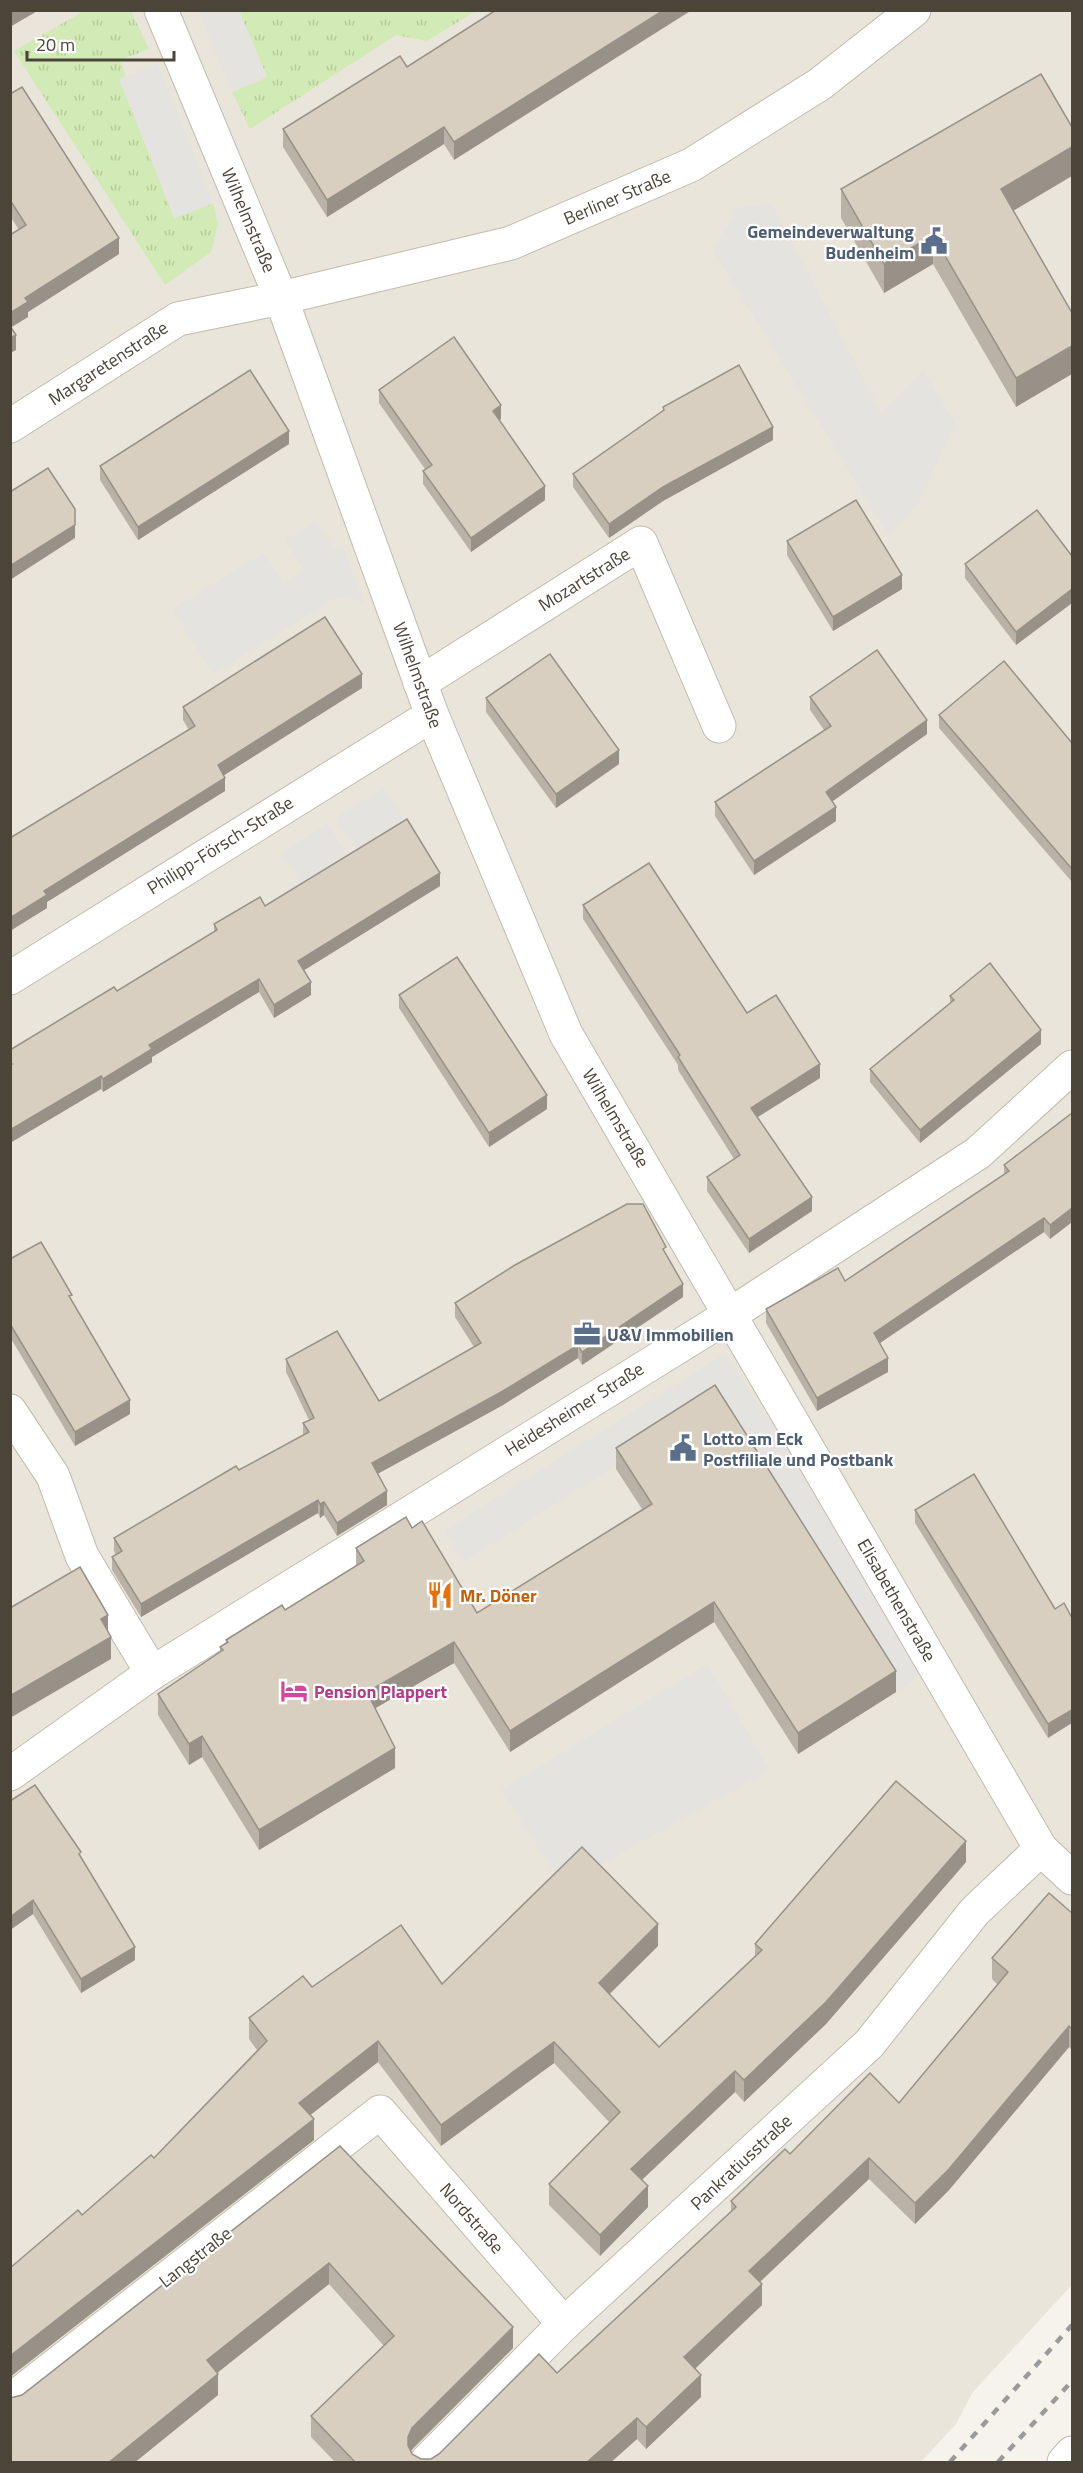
<svg xmlns="http://www.w3.org/2000/svg" width="1083" height="2473" viewBox="0 0 1083 2473" font-family="'Titillium Web',sans-serif">
<defs>
<pattern id="grass-tufts" width="24" height="20" patternUnits="userSpaceOnUse" patternTransform="scale(1.5)"><rect width="24" height="20" fill="#d2eab5"/><path d="M3 7l-1-3M5 7V3M7 7l1-3M15 17l-1-3M17 17v-4M19 17l1-3" fill="none" stroke="#b6ca9c"/></pattern>
</defs>
<rect width="100%" height="100%" fill="#f6f3ec"/>
<polygon fill="#eae5da" points="11,11 1072,11 1072,2285 973,2392 956,2424 921,2462 11,2462"/>
<g fill="url(#grass-tufts)">
<polygon points="84,11 131,11 149,49 120,60 126,77 120,79 174,218 213,203 218,224 211,252 165,285 14,51"/>
<polygon points="239,11 476,11 427,41 396,35 250,129 232,92 267,77"/>
</g>
<g fill="#e5e3e0">
<polygon points="198,11 239,11 267,77 232,92"/>
<polygon points="158,64 213,203 175,218 119,79"/>
<polygon points="771,203 881,412 923,370 955,423 920,501 889,536 713,250 738,208"/>
<polygon points="315,522 335,549 342,545 365,606 354,598 345,596 334,599 213,674 172,609 264,553 283,583 304,570 285,540"/>
<polygon points="384,788 404,818 355,849 336,818"/>
<polygon points="327,824 347,854 301,883 281,853"/>
<polygon points="726,1353 928,1670 898,1691 718,1401 465,1561 444,1531"/>
<polygon points="707,1664 770,1770 563,1886 501,1790"/>
</g>
<g fill="none" stroke-linecap="round" stroke-linejoin="round">
<defs>
<g id="minor">
<polyline points="161,10 281,298 432,715 566,1034 1041,1849 1072,1878"/>
<polyline points="10,426 178,319 281,298 511,243 691,165 820,84 914,10"/>
<polyline points="420,683 641,543 719,726"/>
<polyline points="10,978 432,715"/>
<polyline points="10,1411 53,1476 82,1556 152,1673"/>
<polyline points="10,1774 152,1673 731,1314 978,1153 1072,1067"/>
<polyline points="10,2401 380,2112 564,2324"/>
<polyline points="426,2462 564,2324 869,2044 975,1911 1041,1849"/>
<polyline points="1064,2462 1072,2453"/>
</g>
</defs>
<use href="#minor" stroke="#c2bbae" stroke-width="35"/>
<use href="#minor" stroke="#fff" stroke-width="33"/>
<g stroke="#9a9a9a" stroke-width="4.5" stroke-dasharray="8 8" stroke-linecap="butt">
<polyline points="950,2462 1072,2325"/>
<polyline points="998,2462 1072,2381"/>
</g>
</g>
<g fill="#bab2a6">
<polygon points="496,10 454,160 444,144 327,217 283,147 283,129 407,67"/>
<polygon points="10,94 119,254 28,312 28,317 11,327 16,350 10,353 10,235 19,230 10,216"/>
<polygon points="841,189 1013,211 1072,313 1016,407 933,264 884,293 841,218"/>
<polygon points="379,390 501,419 499,420 545,500 471,552 423,484 423,471 425,469 379,403"/>
<polygon points="663,407 773,440 663,501 609,538 573,487 573,474 663,411"/>
<polygon points="289,444 138,540 100,480 100,466"/>
<polygon points="787,541 902,589 833,631 787,555"/>
<polygon points="1072,556 1072,603 1016,645 965,578 965,564"/>
<polygon points="362,688 224,775 225,791 47,902 47,908 10,931 189,730 183,720 183,707"/>
<polygon points="810,697 927,734 832,801 836,821 754,875 715,816 715,802 824,730 810,710"/>
<polygon points="486,698 619,764 556,808 486,712"/>
<polygon points="939,715 1072,743 1072,882 939,728"/>
<polygon points="440,886 304,970 311,995 274,1018 259,992 152,1057 152,1062 103,1092 101,1089 10,1143 10,1050 117,991 214,932 214,924 265,906"/>
<polygon points="583,905 747,1013 820,1078 758,1117 812,1211 749,1253 707,1191 707,1177 734,1159 678,1070 678,1065 583,919"/>
<polygon points="399,995 547,1109 489,1147 399,1008"/>
<polygon points="950,996 1041,1044 920,1143 870,1082 870,1069 950,1003"/>
<polygon points="1072,1113 1072,1222 1050,1239 1044,1232 880,1343 888,1372 817,1411 766,1323 766,1309 845,1281 1004,1174 1004,1165"/>
<polygon points="666,1254 683,1297 582,1365 578,1358 503,1405 377,1474 387,1505 337,1536 324,1515 320,1518 318,1513 141,1617 112,1570 112,1557 116,1555 114,1551 114,1538 303,1435 303,1423 309,1420 286,1372 286,1359 379,1401 474,1347 455,1317 455,1303"/>
<polygon points="10,1259 72,1301 130,1414 75,1446 10,1337"/>
<polygon points="616,1448 896,1692 798,1754 714,1622 510,1752 454,1663 375,1708 395,1768 259,1850 202,1757 189,1765 158,1715 158,1694 220,1652 220,1647 226,1643 226,1640 285,1610 356,1566 356,1548 412,1528 477,1613 642,1509 616,1469"/>
<polygon points="915,1510 1055,1609 1048,1738 915,1523"/>
<polygon points="10,1801 81,1858 135,1960 81,1993 33,1914 10,1930"/>
<polygon points="966,1862 826,2024 744,2102 735,2092 642,2180 648,2207 600,2256 549,2205 549,2184 609,2122 554,2063 441,2146 378,2062 310,2115 314,2140 10,2377 10,2268 82,2215 154,2158 257,2050 249,2039 249,2018 312,1987 442,1984 658,1946 610,1994 659,2047 755,1956 755,1944"/>
<polygon points="1072,1913 1072,2050 1069,2047 949,2190 915,2224 869,2179 760,2282 762,2305 695,2369 701,2397 646,2449 637,2439 610,2463 336,2463 311,2437 311,2416 384,2346 329,2284 217,2373 218,2395 134,2463 10,2463 10,2398 22,2395 340,2146 513,2348 411,2451 412,2454 421,2459 431,2459 557,2373 731,2213 731,2201 790,2154 899,2103 998,1985 992,1979 992,1958"/>
</g>
<g fill="#979187">
<polygon points="10,10 39,10 10,27"/>
<polygon points="664,10 692,10 454,160 454,142"/>
<polygon points="444,127 444,144 327,217 327,200"/>
<polygon points="1072,147 1072,176 1001,218 1001,189"/>
<polygon points="933,235 933,264 884,293 884,264"/>
<polygon points="119,238 119,254 28,312 28,317 10,328 10,313 25,298"/>
<polygon points="16,335 16,350 10,353 10,338"/>
<polygon points="1072,346 1072,374 1016,407 1016,378"/>
<polygon points="501,405 501,419 493,425 493,411"/>
<polygon points="773,427 773,440 663,501 609,538 609,524 663,487"/>
<polygon points="289,431 289,444 138,540 138,527"/>
<polygon points="545,486 545,500 471,552 471,538"/>
<polygon points="75,525 75,538 10,580 10,566"/>
<polygon points="902,575 902,589 833,631 833,617"/>
<polygon points="1072,589 1072,603 1016,645 1016,632"/>
<polygon points="362,674 362,688 218,779 218,765"/>
<polygon points="927,720 927,734 826,806 826,792"/>
<polygon points="619,750 619,764 556,808 556,794"/>
<polygon points="225,778 225,791 47,902 47,908 10,931 10,918 44,891"/>
<polygon points="836,807 836,821 754,875 754,861"/>
<polygon points="440,873 440,886 298,974 298,961"/>
<polygon points="259,979 259,992 152,1057 152,1062 103,1092 103,1079 149,1045"/>
<polygon points="311,982 311,995 274,1018 274,1005"/>
<polygon points="1041,1030 1041,1044 920,1143 920,1130"/>
<polygon points="820,1064 820,1078 751,1121 751,1108"/>
<polygon points="101,1076 101,1089 10,1143 10,1130"/>
<polygon points="547,1095 547,1109 489,1147 489,1133"/>
<polygon points="812,1197 812,1211 749,1253 749,1239"/>
<polygon points="1072,1208 1072,1222 1050,1239 1050,1225"/>
<polygon points="1044,1218 1044,1232 874,1347 874,1333"/>
<polygon points="683,1284 683,1297 582,1365 582,1352"/>
<polygon points="578,1345 578,1358 503,1405 372,1477 372,1463"/>
<polygon points="888,1358 888,1372 817,1411 817,1398"/>
<polygon points="130,1400 130,1414 75,1446 75,1432"/>
<polygon points="387,1491 387,1505 337,1536 337,1523"/>
<polygon points="318,1500 318,1513 141,1617 141,1604"/>
<polygon points="324,1502 324,1515 320,1518 320,1504"/>
<polygon points="714,1602 714,1622 510,1752 510,1731"/>
<polygon points="108,1615 108,1636 101,1619"/>
<polygon points="111,1637 111,1659 10,1718 10,1696"/>
<polygon points="454,1642 454,1663 367,1713 367,1692"/>
<polygon points="896,1671 896,1692 798,1754 798,1733"/>
<polygon points="1072,1710 1072,1723 1048,1738 1048,1724"/>
<polygon points="202,1736 202,1757 189,1765 189,1744"/>
<polygon points="395,1748 395,1768 259,1850 259,1830"/>
<polygon points="966,1841 966,1862 826,2024 744,2102 744,2080"/>
<polygon points="33,1900 33,1914 10,1930 10,1917"/>
<polygon points="658,1924 658,1946 599,2004 599,1983"/>
<polygon points="135,1947 135,1960 81,1993 81,1979"/>
<polygon points="1069,2026 1069,2047 949,2190 915,2224 915,2203"/>
<polygon points="378,2041 378,2062 299,2124 299,2103"/>
<polygon points="554,2042 554,2063 441,2146 441,2125"/>
<polygon points="735,2071 735,2092 631,2190 631,2169"/>
<polygon points="314,2119 314,2140 10,2377 10,2356"/>
<polygon points="869,2158 869,2179 749,2292 749,2271"/>
<polygon points="648,2186 648,2207 600,2256 600,2235"/>
<polygon points="329,2263 329,2284 207,2381 207,2360"/>
<polygon points="762,2284 762,2305 684,2379 684,2357"/>
<polygon points="513,2327 513,2348 412,2449 408,2458 408,2437 412,2428"/>
<polygon points="218,2374 218,2395 134,2463 108,2463"/>
<polygon points="701,2375 701,2397 646,2449 646,2427"/>
<polygon points="637,2418 637,2439 610,2463 586,2463"/>
</g>
<g fill="#d8cfc1" stroke="#979187" stroke-width="1.5">
<polygon points="496,10 664,10 454,142 444,127 327,200 283,129 400,56 407,67"/>
<polygon points="1041,74 1072,127 1072,147 1001,189 1072,313 1072,346 1016,378 933,235 884,264 841,189"/>
<polygon points="22,87 119,238 25,298 28,302 10,313 10,235 26,225 10,200 10,94"/>
<polygon points="10,326 16,335 10,338"/>
<polygon points="454,337 501,405 493,411 545,486 471,538 423,471 432,465 379,390"/>
<polygon points="739,365 773,427 663,487 609,524 573,474 664,410 663,407"/>
<polygon points="250,370 289,431 138,527 100,466"/>
<polygon points="48,468 75,509 75,525 10,566 10,492"/>
<polygon points="856,500 902,575 833,617 787,541"/>
<polygon points="1037,510 1072,556 1072,589 1016,632 965,564"/>
<polygon points="325,617 362,674 218,765 225,778 44,891 47,895 10,918 10,838 195,726 183,707"/>
<polygon points="877,650 927,720 826,792 836,807 754,861 715,802 831,726 810,697"/>
<polygon points="550,654 619,750 556,794 486,698"/>
<polygon points="1004,661 1072,743 1072,869 939,715"/>
<polygon points="407,819 440,873 298,961 311,982 274,1005 259,979 149,1045 152,1049 103,1079 101,1076 10,1130 10,1065 12,1064 10,1063 10,1050 114,987 117,991 217,930 214,924 260,897 265,906"/>
<polygon points="649,863 747,1013 776,995 820,1064 751,1108 812,1197 749,1239 707,1177 740,1155 678,1057 680,1055 583,905"/>
<polygon points="457,957 547,1095 489,1133 399,995"/>
<polygon points="990,963 1041,1030 920,1130 870,1069 954,1000 950,996"/>
<polygon points="1072,1113 1072,1208 1050,1225 1044,1218 874,1333 888,1358 817,1398 766,1309 838,1268 845,1281 1009,1171 1004,1165"/>
<polygon points="627,1204 643,1204 666,1247 663,1249 683,1284 582,1352 578,1345 503,1391 372,1463 387,1491 337,1523 324,1502 320,1504 318,1500 141,1604 112,1557 122,1551 114,1538 236,1466 239,1470 309,1432 303,1423 314,1418 286,1359 337,1331 379,1401 481,1343 455,1303 515,1265"/>
<polygon points="41,1242 72,1295 69,1296 130,1400 75,1432 10,1324 10,1259"/>
<polygon points="715,1385 896,1671 798,1733 714,1602 510,1731 454,1642 367,1692 395,1748 259,1830 202,1736 189,1744 158,1694 223,1650 220,1647 228,1642 226,1640 282,1605 285,1610 364,1561 356,1548 406,1517 412,1528 422,1521 477,1613 652,1504 616,1448"/>
<polygon points="974,1474 1055,1609 1064,1603 1072,1618 1072,1710 1048,1724 915,1510"/>
<polygon points="80,1567 108,1615 101,1619 111,1637 10,1696 10,1608"/>
<polygon points="896,1781 966,1841 826,2002 744,2080 735,2071 631,2169 648,2186 600,2235 549,2184 620,2112 554,2042 441,2125 378,2041 299,2103 314,2119 10,2356 10,2268 78,2210 82,2215 151,2155 154,2158 267,2041 249,2018 303,1976 312,1987 401,1925 442,1984 582,1847 658,1924 599,1983 659,2047 762,1950 755,1944"/>
<polygon points="35,1785 81,1852 79,1854 135,1947 81,1979 33,1900 10,1917 10,1801"/>
<polygon points="1049,1893 1072,1913 1072,2029 1069,2026 949,2169 915,2203 869,2158 749,2271 762,2284 684,2357 701,2375 646,2427 637,2418 586,2463 356,2463 311,2416 394,2336 329,2263 207,2360 218,2374 108,2463 12,2463 10,2460 10,2398 22,2395 340,2146 513,2327 412,2428 408,2437 408,2445 412,2454 421,2459 431,2459 439,2454 539,2354 557,2373 736,2207 731,2201 785,2149 790,2154 870,2073 899,2103 1008,1972 992,1958"/>
</g>
<defs>
<symbol id="civic-bare" viewBox="-9 -9 18 18"><path d="M-.6-6.5H3V-4.5H.6V-3L4-1V1h2V6H-6V1h2V-1L-.6-3ZM-1.2 2.5V6h2.4V2.5Z" fill="#5c6f8a" stroke="#fff" stroke-width="2.5" paint-order="stroke"/></symbol>
<symbol id="office-bare" viewBox="-9 -9 18 18"><path d="M-6-3h4V-5.5h4V-3h4V5H-6ZM-1-4.5V-3h2v-1.5ZM-6 0V1H6V0Z" fill="#5c6f8a" stroke="#fff" stroke-width="2.5" paint-order="stroke"/></symbol>
<symbol id="restaurant-bare" viewBox="-9 -9 18 18"><path d="M-5-6h1v4h1v-4h1v4h1v-4h1v5L-1.5 .5V6h-2V.5L-5-1ZM5-6V6H3V1.5H1.5Q1.5-4 5-6Z" fill="#e8710a" stroke="#fff" stroke-width="2.5" paint-order="stroke"/></symbol>
<symbol id="hotel-bare" viewBox="-9 -9 18 18"><path d="M-6-4.5h1.5V1H6V5H4.5V3h-9V5H-6ZM-4 0a1.8 1.8 0 1 1 3.6 0ZM.5 0V-2.5h3Q6-2.5 6 0Z" fill="#d1479c" stroke="#fff" stroke-width="2.5" paint-order="stroke"/></symbol>
</defs>
<g fill-rule="evenodd">
<use href="#civic-bare" x="915" y="222" width="38" height="38"/>
<use href="#office-bare" x="568" y="1315" width="38" height="38"/>
<use href="#civic-bare" x="664" y="1429" width="38" height="38"/>
<use href="#restaurant-bare" x="421" y="1576" width="38" height="38"/>
<use href="#hotel-bare" x="275" y="1672" width="38" height="38"/>
</g>
<g text-anchor="middle" dominant-baseline="central" stroke-width="4.5" stroke-linejoin="round" paint-order="stroke">
<g font-size="18" fill="#4b4439" stroke="#fff">
<text transform="translate(617 197) rotate(-23)">Berliner Straße</text>
<text transform="translate(249 220) rotate(67)">Wilhelmstraße</text>
<text transform="translate(108 363) rotate(-33)">Margaretenstraße</text>
<text transform="translate(584 579) rotate(-32)">Mozartstraße</text>
<text transform="translate(418 675) rotate(70)">Wilhelmstraße</text>
<text transform="translate(220 845) rotate(-32)">Philipp-Försch-Straße</text>
<text transform="translate(616 1118) rotate(59)">Wilhelmstraße</text>
<text transform="translate(574 1409) rotate(-32)">Heidesheimer Straße</text>
<text transform="translate(897 1600) rotate(60)">Elisabethenstraße</text>
<text transform="translate(741 2162) rotate(-43)">Pankratiusstraße</text>
<text transform="translate(472 2218) rotate(49)">Nordstraße</text>
<text transform="translate(195 2257) rotate(-38)">Langstraße</text>
</g>
<g font-size="18" font-weight="bold" fill="#4e5e75" stroke="#fff" text-anchor="start">
<text x="914" y="231" text-anchor="end">Gemeindeverwaltung<tspan x="914" dy="21">Budenheim</tspan></text>
<text x="607" y="1334">U&amp;V Immobilien</text>
<text x="703" y="1438">Lotto am Eck<tspan x="703" dy="21">Postfiliale und Postbank</tspan></text>
</g>
<g font-size="18" font-weight="bold" fill="#c56008" stroke="#fff" text-anchor="start">
<text x="460" y="1595">Mr. Döner</text>
</g>
<g font-size="18" font-weight="bold" fill="#b23c85" stroke="#fff" text-anchor="start">
<text x="314" y="1691">Pension Plappert</text>
</g>
</g>
<rect width="1083" height="2473" fill="none" stroke="#4b4439" stroke-width="24"/>
<path d="M27 51v9h147v-9" fill="none" stroke="#4b4439" stroke-width="3"/>
<text x="36" y="51" font-size="18" fill="#4b4439" stroke="#ffffff" stroke-width="4.5" paint-order="stroke">20 m</text>
</svg>
